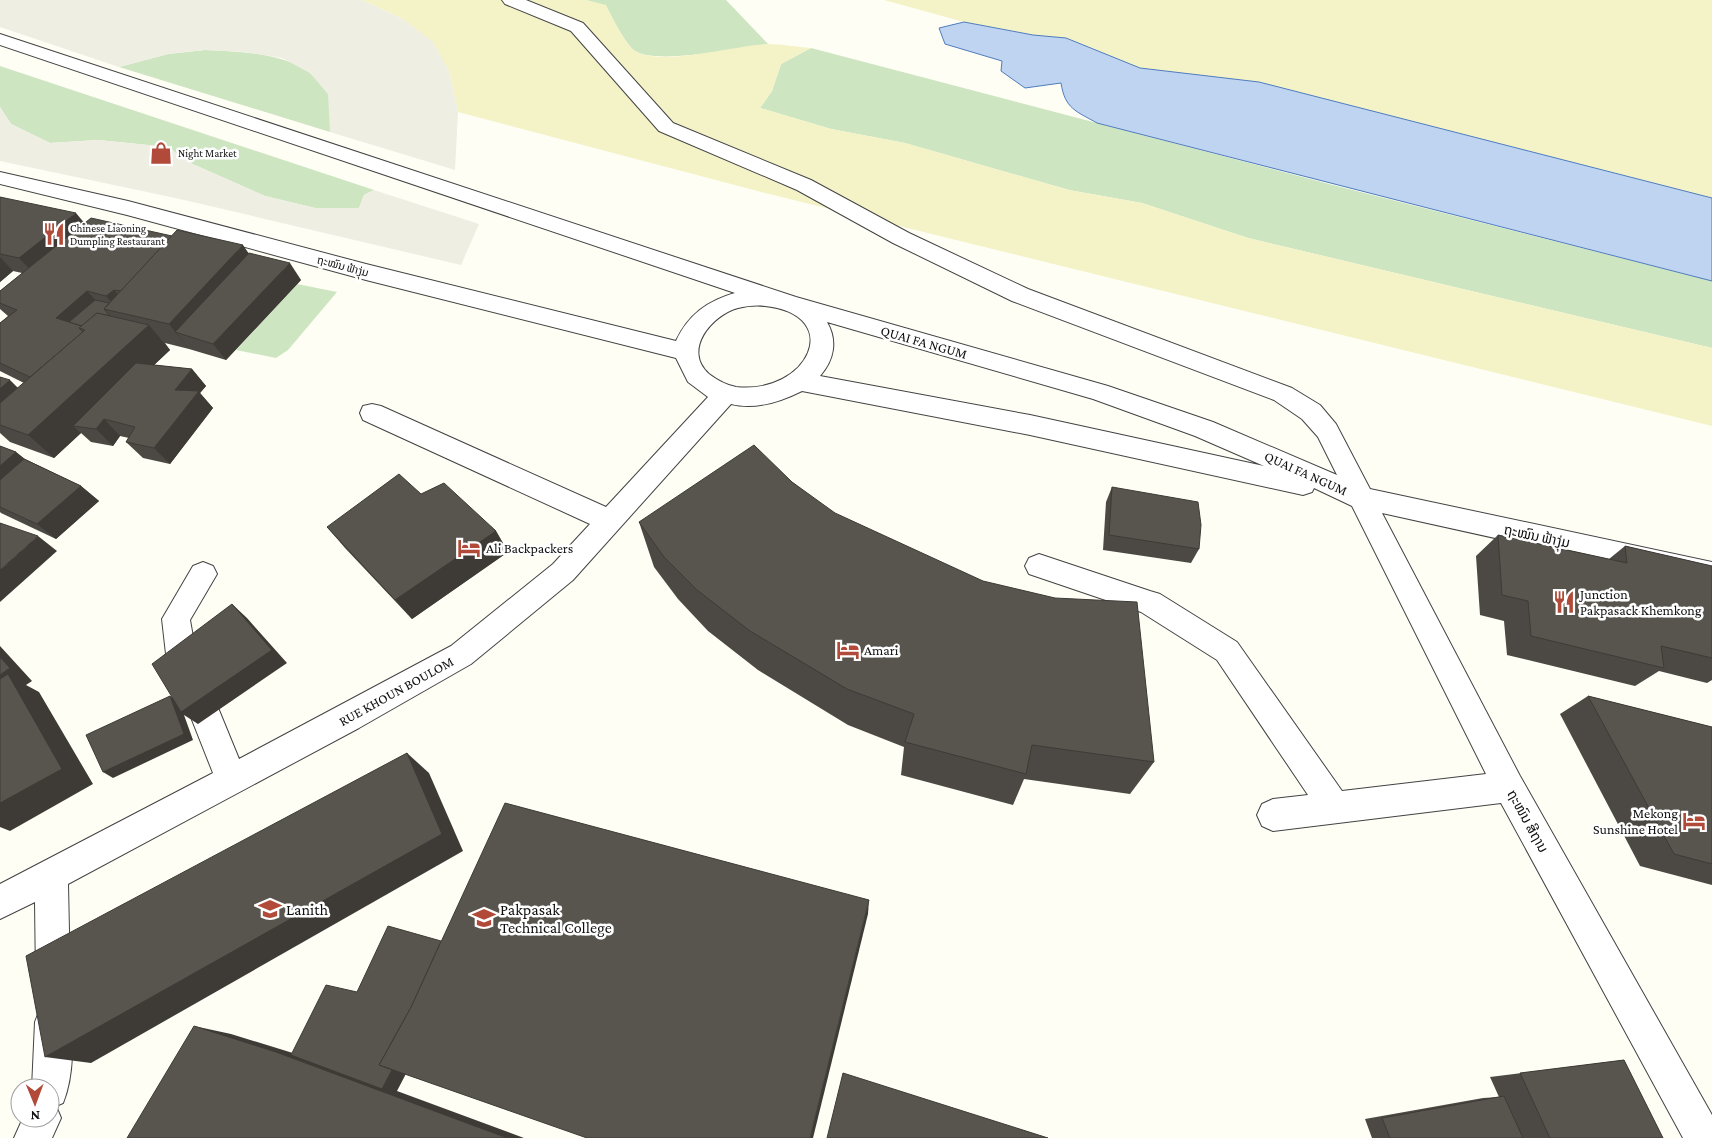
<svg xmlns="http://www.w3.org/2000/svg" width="1712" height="1138" viewBox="0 0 1712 1138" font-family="'Crimson Pro','Noto Sans Lao',serif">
<rect width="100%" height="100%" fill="#fefef5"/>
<g fill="#cde5c1">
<path d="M586 0H726L768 44C740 48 657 65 635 51 625 44 612 17 606 6Z"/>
<polygon points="811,48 1329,184 1712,281 1712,348 1248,238 1142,203 1069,190 905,143 831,129 760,108 772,91 781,64"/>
<path d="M205 50C245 52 306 52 328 94 332 103 330 122 330 132L119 67 168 54Z"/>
<polygon points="0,66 374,190 364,195 359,208 315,208 265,196 188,162 168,147 98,140 50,143 11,124 0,107"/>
<polygon points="297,284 337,292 288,350 276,358 236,350"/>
</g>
<g fill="#f4f3c7">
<path d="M362 0H586L606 5C612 17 625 44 635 51 661 67 736 45 768 44 782 44 797 47 811 48L781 64 772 91 760 108 831 129 905 143 1069 190 1142 203 1248 238 1712 348V426L765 193 458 112 449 71 403 19Z"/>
<polygon points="884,0 1712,0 1712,198 1259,82 1140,68 1066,38 1033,35 964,22"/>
</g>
<g fill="#efeee3">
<polygon points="0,0 362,0 403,19 433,42 449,71 458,112 455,170 330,132 328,94 310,73 282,58 244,52 205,50 168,54 119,67 0,27"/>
<polygon points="0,107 11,124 50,143 98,140 168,147 188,162 265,196 315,208 359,208 364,195 374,190 479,224 461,265 180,199 0,161"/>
</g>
<path fill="#bfd4f0" stroke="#4f7cbe" d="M964 22 1033 35 1066 38 1140 68 1259 82 1712 198V281L1097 123C1076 111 1065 109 1061 83L1025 88 1001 71 1002 61 945 44 939 28Z"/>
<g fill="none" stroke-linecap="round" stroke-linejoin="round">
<defs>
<g id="minor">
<path d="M502 0H526L583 23 673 123 811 180 909 233 1028 289 1292 388 1320 405 1336 424 1370 489 1712 562V586L1382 513 1520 776 1712 1115V1138H1683L1501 803 1273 831 1262 826 1257 815 1262 804 1273 799 1308 795 1217 660 1141 612 1029 574 1025 566 1029 558 1039 554 1150 591 1160 594 1237 642 1342 791 1486 774 1352 506 1314 488 1312 492 1303 495 1030 435 802 391C780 402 755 410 731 404L573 580 471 664 359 728 68 884 70 979 65 991 53 996 41 991 36 979 35 902 0 919V884L213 773 166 654 162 619 193 566 203 562 213 566 217 574 190 620 196 654 239 759 451 646 553 564 590 524 363 420 360 413 363 406 372 404 381 406 606 507 708 397 688 382 676 358 366 280 127 215 0 184V172L128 201 366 264 676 341C688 315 707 301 735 293L0 45V34L796 297 1108 386 1213 422 1337 475 1318 437 1302 419 1274 400 1012 301 893 243 797 190 659 131 571 31 505 4ZM765 306C846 315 808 395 736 387 726 385 717 380 709 374 682 350 712 315 738 308 746 306 757 305 765 306ZM827 322 1093 399 1195 436 1264 466 1030 415 820 376C834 360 838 341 827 322Z"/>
<path d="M53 1004 66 1009C76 1034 73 1079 63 1103L56 1106 61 1118 52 1138H14L23 1118H50V1088H32L35 1022 40 1009Z"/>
</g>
</defs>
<use href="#minor" stroke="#434343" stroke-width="2"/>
<use href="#minor" fill="#fff" fill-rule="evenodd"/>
</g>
<g fill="#4c4843">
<polygon points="0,197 85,223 249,253 301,280 226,360 189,349 165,343 170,350 154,365 192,369 206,386 200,393 213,408 170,464 143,458 126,442 129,438 120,436 113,446 91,442 81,433 54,458 10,442 0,433 0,377 18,388 24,383 0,371 0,323 8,316 0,309 0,291 22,273 13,271 0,282"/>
<polygon points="0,446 16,452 25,459 81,486 99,501 56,539 1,513 0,512"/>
<polygon points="792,482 1154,762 1130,794 1024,779 1013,805 901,775 904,747 848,725 758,670 708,631 678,599 654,567 639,522"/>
<polygon points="1112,487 1199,549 1191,563 1103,550 1106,502"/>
<polygon points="421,494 496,531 508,552 412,619 345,548 327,527"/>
<polygon points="1498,535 1609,559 1625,546 1712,566 1712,680 1707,683 1659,671 1635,686 1507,655 1504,621 1480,615 1476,556"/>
<polygon points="1588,696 1712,727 1712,885 1640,866 1560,714"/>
<polygon points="1624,1060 1663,1138 1372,1138 1365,1119 1483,1098 1499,1097 1490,1077"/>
</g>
<g fill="#3e3b37">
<polygon points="76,213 91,231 36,276 19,258"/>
<polygon points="243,245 260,270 175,332 189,349 169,324"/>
<polygon points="0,257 13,271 0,282"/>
<polygon points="290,263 301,280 226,360 213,344"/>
<polygon points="114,290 129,307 118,311 106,296"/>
<polygon points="87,291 103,308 77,330 56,318"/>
<polygon points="149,325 170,350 87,428 73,426 81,433 54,458 28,435"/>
<polygon points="192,369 206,386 200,393 213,408 170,464 154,448 175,390"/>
<polygon points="10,380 19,389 0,406 0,389"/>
<polygon points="104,419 120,436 113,446 96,429"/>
<polygon points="16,452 35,468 0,500 0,466"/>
<polygon points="81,486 99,501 56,539 37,524"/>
<polygon points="496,531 508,552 412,619 395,600"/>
<polygon points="38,536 57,551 0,602 0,570"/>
<polygon points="232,604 247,618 287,663 198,724 184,715 193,740 113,778 103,772 170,696 179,702"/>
<polygon points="0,646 32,681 26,685 39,692 93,784 10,831 0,827"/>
<polygon points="407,753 429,773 463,851 91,1063 45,1057"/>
<polygon points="869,900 868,914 813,1138 810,1138"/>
<polygon points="422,1011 436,1016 397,1091 524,1138 507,1138 194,1026 231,1034 309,1058"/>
</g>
<g fill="#58544e" stroke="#3e3b37">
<polygon points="0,197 76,213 19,258 0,254"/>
<polygon points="91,218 172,236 121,291 114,290 106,296 87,291 56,318 82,326 79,328 83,332 30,377 0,363 0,323 17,310 0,303 0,291"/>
<polygon points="177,230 243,245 169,324 104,309"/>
<polygon points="249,253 290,263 213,344 175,332"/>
<polygon points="95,300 109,303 104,309 110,316 97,313 82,326 69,322"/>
<polygon points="97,313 149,325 28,435 0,425 0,403 85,330 79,328"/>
<polygon points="136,363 192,369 175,390 199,391 154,448 126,442 135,427 104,419 96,429 73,426"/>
<polygon points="0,377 10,380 0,389"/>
<polygon points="754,445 792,482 835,513 983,581 1055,598 1137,602 1154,762 1032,745 1026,774 905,742 914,714 847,689 750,631 697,590 664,557 639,522"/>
<polygon points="0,446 16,452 0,466"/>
<polygon points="24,459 81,486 37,524 0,507 0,480"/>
<polygon points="399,474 421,494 444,483 496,531 395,600 327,527"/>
<polygon points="1112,487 1198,502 1201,525 1199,549 1109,535"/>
<polygon points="0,523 38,536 0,570"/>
<polygon points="1498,535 1627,563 1625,546 1712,566 1712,658 1661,646 1664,668 1531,636 1528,601 1502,595"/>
<polygon points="232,604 272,650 181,712 152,664"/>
<polygon points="0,657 10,668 0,675"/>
<polygon points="8,674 62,769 0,803 0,679"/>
<polygon points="170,696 184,734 103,772 86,735"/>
<polygon points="1588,696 1712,727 1712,864 1674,854"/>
<polygon points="407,753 442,834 45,1057 26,956"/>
<polygon points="505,803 869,900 810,1138 587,1138 379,1065 411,1007"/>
<polygon points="388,926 441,941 411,1007 379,1065 392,1070 382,1089 291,1055 326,985 357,992"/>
<polygon points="194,1026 276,1052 507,1138 127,1138"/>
<polygon points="1624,1060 1663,1138 1550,1138 1520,1073"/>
<polygon points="843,1073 1048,1138 827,1138"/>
<polygon points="1504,1096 1523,1138 1390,1138 1382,1118"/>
</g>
<defs>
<symbol id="shop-bare" viewBox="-9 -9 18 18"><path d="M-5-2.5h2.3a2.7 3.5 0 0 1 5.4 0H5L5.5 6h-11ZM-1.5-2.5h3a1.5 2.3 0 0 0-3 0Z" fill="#b14a38" stroke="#fff" stroke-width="2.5" paint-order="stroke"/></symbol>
<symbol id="restaurant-bare" viewBox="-9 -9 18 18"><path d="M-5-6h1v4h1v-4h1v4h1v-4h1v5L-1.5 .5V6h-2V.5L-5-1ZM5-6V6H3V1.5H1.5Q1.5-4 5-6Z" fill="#b14a38" stroke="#fff" stroke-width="2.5" paint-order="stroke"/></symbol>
<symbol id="hotel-bare" viewBox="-9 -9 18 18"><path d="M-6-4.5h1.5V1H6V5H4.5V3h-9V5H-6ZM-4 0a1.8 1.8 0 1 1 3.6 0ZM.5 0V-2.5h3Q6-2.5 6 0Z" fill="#b14a38" stroke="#fff" stroke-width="2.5" paint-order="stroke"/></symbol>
<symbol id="university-bare" viewBox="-9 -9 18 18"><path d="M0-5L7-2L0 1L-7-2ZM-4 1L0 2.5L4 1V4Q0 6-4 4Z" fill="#b14a38" stroke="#fff" stroke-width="2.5" paint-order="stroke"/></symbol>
</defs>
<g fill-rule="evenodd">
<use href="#shop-bare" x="145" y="137" width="32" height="32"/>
<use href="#restaurant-bare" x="38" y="218" width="32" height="32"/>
<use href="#hotel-bare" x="453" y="532" width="32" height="32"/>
<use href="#restaurant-bare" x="1548" y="586" width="32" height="32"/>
<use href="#hotel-bare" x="832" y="634" width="32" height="32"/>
<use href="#hotel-bare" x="1678" y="805" width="32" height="32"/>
<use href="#university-bare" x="254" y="893" width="32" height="32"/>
<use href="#university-bare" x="468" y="902" width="32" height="32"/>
</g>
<g text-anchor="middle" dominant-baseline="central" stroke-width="5" stroke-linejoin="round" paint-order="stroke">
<g font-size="11" fill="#101010" stroke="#fff" text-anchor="start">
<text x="178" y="153">Night Market</text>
<text x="70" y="228">Chinese Liaoning<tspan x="70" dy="13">Dumpling Restaurant</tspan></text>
</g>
<g font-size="11" fill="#101010" stroke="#fff">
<text transform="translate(343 266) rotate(15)">ຖະໝົນ ຟ້າງຸ່ມ</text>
</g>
<g font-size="14" fill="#101010" stroke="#fff">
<text transform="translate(924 342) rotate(16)">QUAI FA NGUM</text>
<text transform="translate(1306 473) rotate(24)">QUAI FA NGUM</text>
<text transform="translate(1537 536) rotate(12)">ຖະໝົນ ຟ້າງຸ່ມ</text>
<text transform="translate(396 691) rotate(-29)">RUE KHOUN BOULOM</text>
<text transform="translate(1528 821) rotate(61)">ຖະໜົນ ສີຖານ</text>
</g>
<g font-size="14" fill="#101010" stroke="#fff" text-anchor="start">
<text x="486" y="548">Ali Backpackers</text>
<text x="1580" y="594">Junction<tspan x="1580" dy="16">Pakpasack Khemkong</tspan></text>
<text x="864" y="650">Amari</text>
<text x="1678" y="813" text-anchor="end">Mekong<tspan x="1678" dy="16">Sunshine Hotel</tspan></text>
</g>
<g font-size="16" fill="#101010" stroke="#fff" text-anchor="start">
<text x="286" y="909">Lanith</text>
<text x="500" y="909">Pakpasak<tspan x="500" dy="18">Technical College</tspan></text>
</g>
</g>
<g transform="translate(35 1103) rotate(179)"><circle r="24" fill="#ffffff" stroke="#9f9f9f"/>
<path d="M0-4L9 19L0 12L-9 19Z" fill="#b14a38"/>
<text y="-8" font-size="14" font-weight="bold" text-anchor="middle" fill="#101010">N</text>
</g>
</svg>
